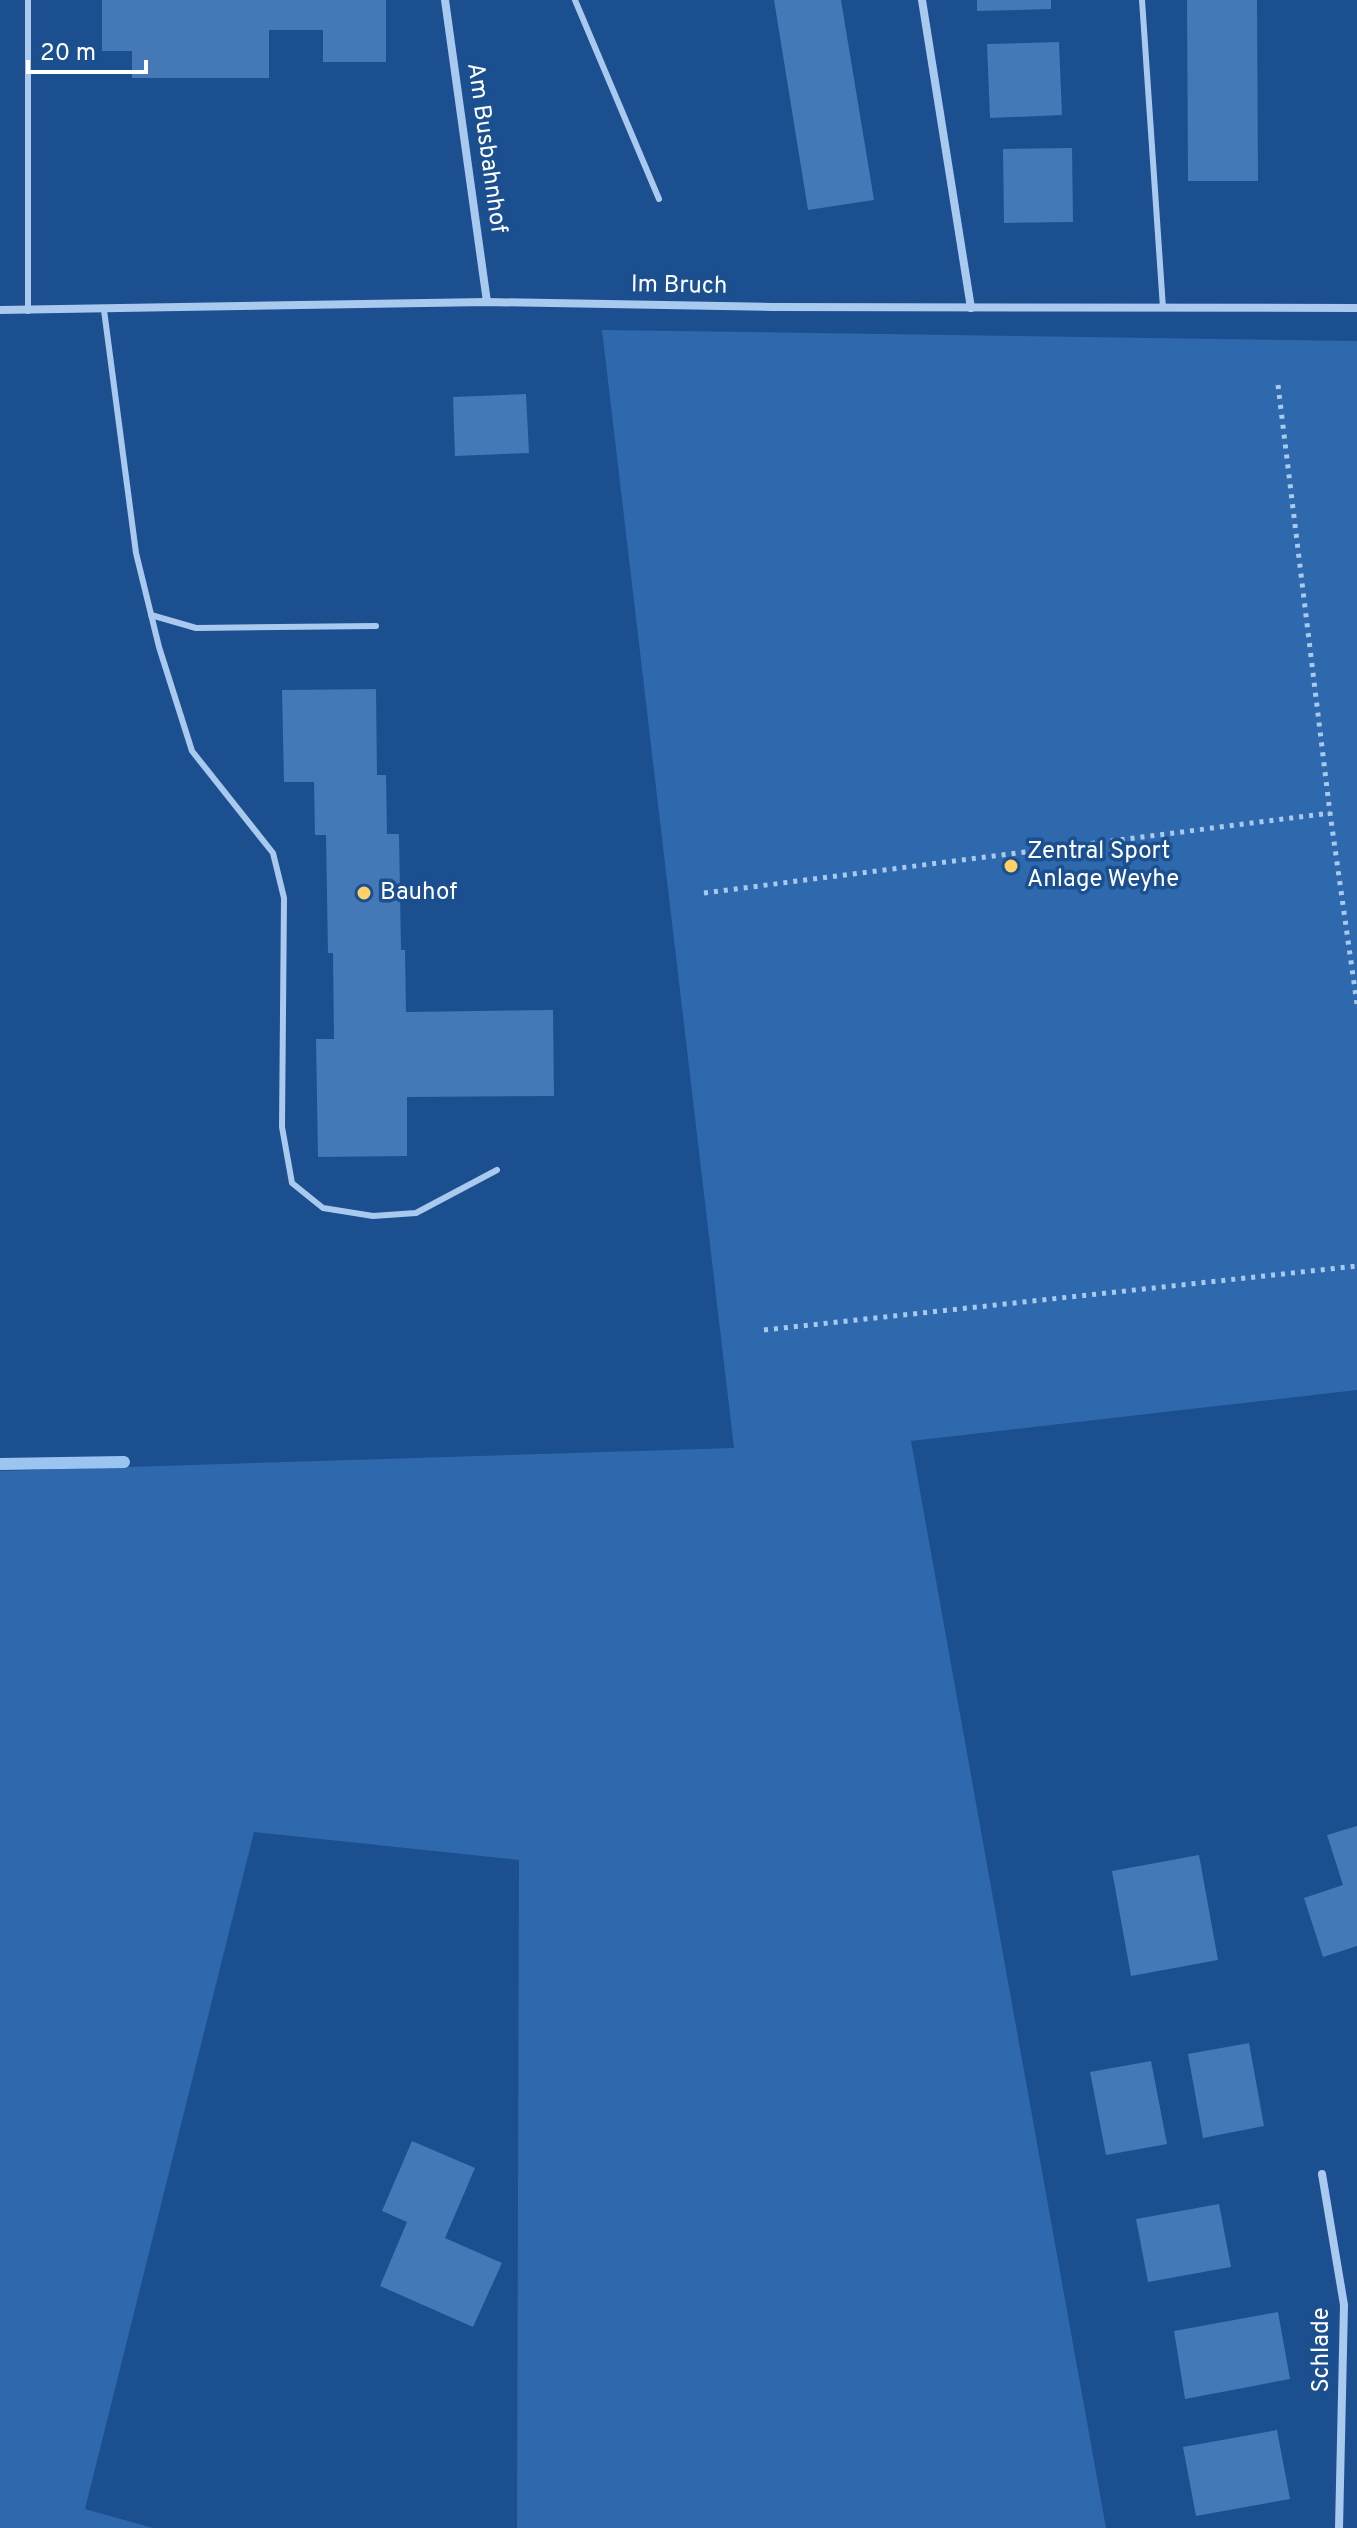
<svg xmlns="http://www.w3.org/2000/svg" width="1357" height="2528" viewBox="0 0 1357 2528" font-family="Overpass,sans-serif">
<rect width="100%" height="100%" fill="#1b4f8f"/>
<polygon fill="#2e69ad" points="602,330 1357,341 1357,1390 911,1441 1106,2528 517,2528 519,1860 254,1832 85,2509 153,2528 0,2528 0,1471 734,1448"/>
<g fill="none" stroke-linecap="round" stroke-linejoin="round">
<polyline stroke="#9cc4f0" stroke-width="12" points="0,1464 124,1462"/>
</g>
<g fill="#4478b7">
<polygon points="102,0 386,0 386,62 323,62 323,30 269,30 269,78 132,78 132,51 102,51"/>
<polygon points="774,0 841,0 874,200 808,210"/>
<polygon points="977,0 1051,0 1051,9 977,11"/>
<polygon points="1187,0 1257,0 1258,181 1188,181"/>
<polygon points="1059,42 1062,115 990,118 987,44"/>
<polygon points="1072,148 1073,222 1004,223 1003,149"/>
<polygon points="526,394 529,453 455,456 453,397"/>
<polygon points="376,689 377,775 386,775 387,834 399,834 401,950 405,950 406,1012 553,1010 554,1096 407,1097 407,1156 318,1157 316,1039 334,1039 333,953 328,953 326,835 315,835 314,782 284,782 282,690"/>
<polygon points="1357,1826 1357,1946 1323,1957 1304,1898 1343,1885 1327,1835"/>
<polygon points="1199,1855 1218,1960 1131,1976 1112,1871"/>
<polygon points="1249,2043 1264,2126 1203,2138 1188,2054"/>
<polygon points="1151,2061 1167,2144 1106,2155 1090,2072"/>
<polygon points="412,2141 475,2168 445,2238 502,2263 473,2327 380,2286 407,2222 382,2211"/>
<polygon points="1219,2204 1231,2267 1148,2282 1136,2219"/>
<polygon points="1278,2312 1290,2379 1185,2399 1174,2331"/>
<polygon points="1277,2430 1290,2499 1196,2516 1183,2447"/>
</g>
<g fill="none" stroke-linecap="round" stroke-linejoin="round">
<g stroke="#a9c9ee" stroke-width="5" stroke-dasharray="4 6" stroke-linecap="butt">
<polyline points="1278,385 1330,813 1357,1004"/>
<polyline points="704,893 1330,813"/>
<polyline points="764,1330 1357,1266"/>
</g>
<g stroke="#a9c9ee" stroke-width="6">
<polyline points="575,0 659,199"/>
<polyline points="1142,0 1163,308"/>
<polyline points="104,310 136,553 159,647 192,751 273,853 284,898 282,1127 292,1183 323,1208 373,1216 416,1213 497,1170"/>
<polyline points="28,311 28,0"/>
<polyline points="151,615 196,628 376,626"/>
</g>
<g stroke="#a9c9ee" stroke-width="8">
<polyline points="445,0 487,302"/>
<polyline points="922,0 971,308"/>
<polyline points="0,310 487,302 772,307 1357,308"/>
<polyline points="1322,2174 1344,2305 1339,2528"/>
</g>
</g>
<g fill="#ffd166" stroke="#1b4f8f" stroke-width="3">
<circle cx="1011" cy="866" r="8"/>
<circle cx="364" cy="893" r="8"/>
</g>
<g text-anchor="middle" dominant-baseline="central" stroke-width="7" stroke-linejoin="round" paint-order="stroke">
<g font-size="24" fill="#fff" stroke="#1b4f8f">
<text transform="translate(486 148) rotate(82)">Am Busbahnhof</text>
<text transform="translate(679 286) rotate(1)">Im Bruch</text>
<text transform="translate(1322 2350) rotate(-90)">Schlade</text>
</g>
<g font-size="24" fill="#fff" stroke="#1b4f8f" text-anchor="start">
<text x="1027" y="852">Zentral Sport<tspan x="1027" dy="28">Anlage Weyhe</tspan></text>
<text x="380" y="893">Bauhof</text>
</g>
</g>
<path d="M28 60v12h118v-12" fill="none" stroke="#ffffff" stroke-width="4"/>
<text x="40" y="60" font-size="24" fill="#ffffff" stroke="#1b4f8f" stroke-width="6" paint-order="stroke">20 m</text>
</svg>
